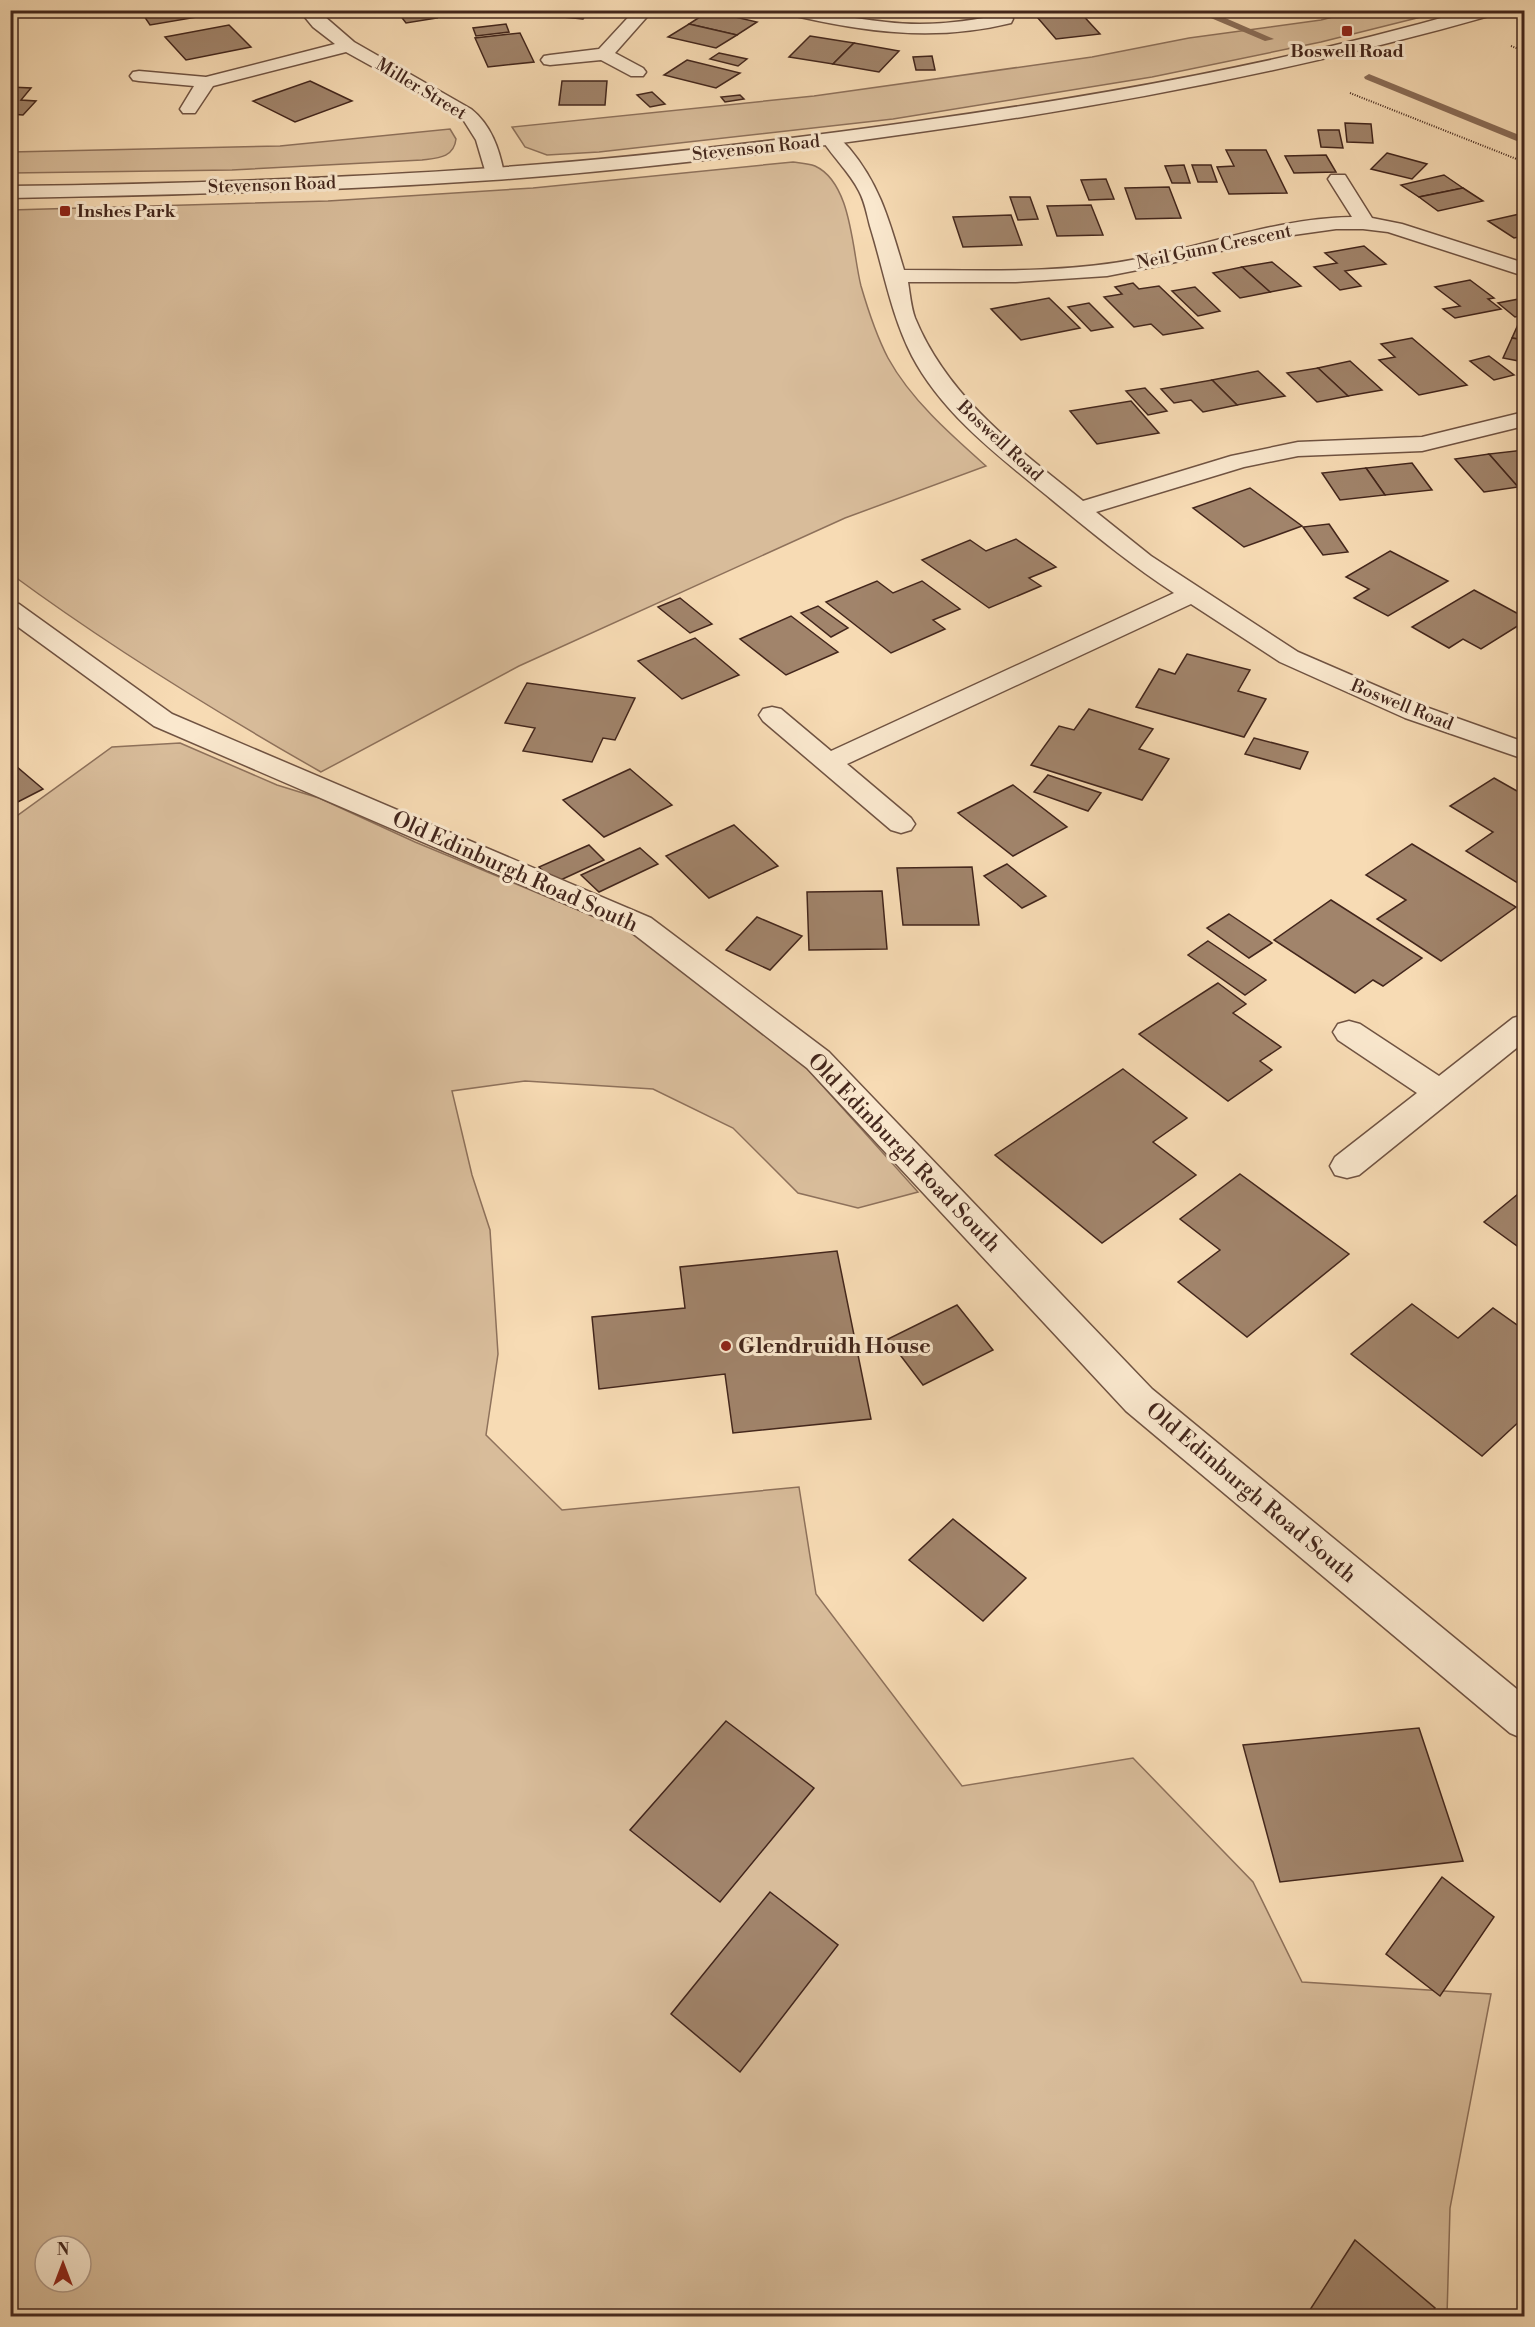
<svg xmlns="http://www.w3.org/2000/svg" width="1535" height="2327" viewBox="0 0 1535 2327" font-family="'Libre Bodoni',serif">
<rect width="100%" height="100%" fill="#f7dbb4"/>
<filter id="stains"><feTurbulence type="fractalNoise" baseFrequency=".00333" numOctaves="4"/><feColorMatrix values="0 0 0 0 .2 0 0 0 0 .09 0 0 0 0 .02 0 0 0 .5 -.17"/></filter>
<radialGradient id="worn" r=".72"><stop offset=".6" stop-color="#630" stop-opacity="0"/><stop offset="1" stop-color="#630" stop-opacity=".3"/></radialGradient>
<g fill="#d8bc9a" stroke="#8e715b" stroke-width="1.5" fill-rule="evenodd">
<polygon points="1356,11 1445,11 1321,42 1152,77 893,119 599,152 547,155 525,147 512,127 814,96 1092,57 1189,38 1321,20"/>
<path d="M450 129 456 139C454 158 437 158 422 160L232 170 11 173V152L280 146Z"/>
<path d="M793 162C800 163 808 163 815 166 852 183 852 251 861 286 868 310 876 335 888 358 911 400 951 435 986 466L845 518 519 666 321 772C214 711 110 647 11 574V210L328 201 533 188Z"/>
<path d="M180 743 277 785 319 798 415 842 636 934 785 1044 918 1192 858 1208 798 1193 733 1128 653 1089 525 1081 452 1091 472 1175 490 1230 498 1354 486 1435 562 1510 799 1487 816 1594 962 1786 1133 1758 1253 1882 1302 1982 1491 1994 1450 2208 1447 2316H11L10 821 112 747ZM45 2246H81V2282H45Z"/>
</g>
<g fill="none" stroke-linecap="round" stroke-linejoin="round">
<g fill="#8a6d58" fill-rule="evenodd">
<polygon points="1192,10 1207,10 1274,39 1265,41"/>
<polygon points="1369,74 1524,137 1524,144 1365,79 1364,77"/>
</g>
</g>
<g fill="#a1846b" stroke="#43261c" stroke-width="1.5">
<polygon points="140,10 213,10 215,14 150,25"/>
<polygon points="396,10 431,10 437,18 406,23"/>
<polygon points="533,10 590,10 583,19 530,14"/>
<polygon points="1031,10 1078,10 1100,34 1056,39"/>
<polygon points="709,11 757,22 737,35 689,24"/>
<polygon points="506,24 509,32 476,36 473,28"/>
<polygon points="689,24 737,35 716,48 668,37"/>
<polygon points="229,25 251,47 186,60 165,37"/>
<polygon points="520,33 534,62 488,67 475,38"/>
<polygon points="810,36 854,43 833,64 789,57"/>
<polygon points="854,43 899,51 879,72 833,64"/>
<polygon points="719,53 747,59 738,66 710,59"/>
<polygon points="932,56 935,70 916,70 913,57"/>
<polygon points="687,60 740,73 716,88 664,75"/>
<polygon points="310,81 352,101 295,122 253,101"/>
<polygon points="562,81 607,81 605,105 559,105"/>
<polygon points="10,87 31,88 21,100 36,101 23,115 10,114"/>
<polygon points="652,92 665,104 650,107 637,95"/>
<polygon points="740,95 744,99 725,102 721,97"/>
<polygon points="1345,123 1371,124 1373,143 1347,142"/>
<polygon points="1318,130 1339,130 1343,148 1321,147"/>
<polygon points="1226,150 1266,150 1287,193 1229,194 1217,167 1234,166"/>
<polygon points="1387,153 1427,164 1412,179 1371,169"/>
<polygon points="1326,155 1336,172 1294,173 1285,156"/>
<polygon points="1184,165 1190,183 1172,183 1165,166"/>
<polygon points="1192,165 1211,165 1217,182 1198,182"/>
<polygon points="1444,175 1463,188 1419,197 1401,185"/>
<polygon points="1106,179 1114,199 1089,200 1081,180"/>
<polygon points="1169,187 1181,218 1136,219 1125,188"/>
<polygon points="1463,188 1483,201 1438,211 1419,197"/>
<polygon points="1010,197 1030,197 1038,219 1018,220"/>
<polygon points="1091,205 1103,235 1057,236 1047,206"/>
<polygon points="1524,213 1524,236 1514,238 1488,221"/>
<polygon points="1011,215 1022,245 963,247 953,217"/>
<polygon points="1364,246 1386,264 1345,271 1361,286 1340,290 1314,267 1337,263 1325,253"/>
<polygon points="1272,262 1301,286 1270,292 1242,267"/>
<polygon points="1242,267 1270,292 1240,298 1213,273"/>
<polygon points="1470,280 1494,298 1488,299 1501,309 1455,318 1443,309 1460,306 1435,287"/>
<polygon points="1133,283 1139,289 1159,286 1203,328 1163,335 1151,324 1134,327 1104,297 1122,294 1115,287"/>
<polygon points="1195,287 1220,311 1198,316 1172,291"/>
<polygon points="1049,298 1080,328 1021,340 991,309"/>
<polygon points="1524,298 1524,315 1515,317 1498,303"/>
<polygon points="1089,303 1113,327 1091,331 1068,307"/>
<polygon points="1521,318 1524,319 1524,340 1512,338"/>
<polygon points="1412,338 1467,385 1419,395 1379,360 1395,357 1381,344"/>
<polygon points="1512,338 1524,340 1524,362 1503,358"/>
<polygon points="1489,356 1514,375 1494,380 1470,361"/>
<polygon points="1350,361 1382,390 1348,396 1318,368"/>
<polygon points="1318,368 1348,396 1317,402 1287,373"/>
<polygon points="1258,371 1285,396 1237,405 1212,380"/>
<polygon points="1212,380 1237,405 1203,412 1191,400 1174,403 1161,389"/>
<polygon points="1145,388 1167,411 1148,415 1126,391"/>
<polygon points="1131,401 1159,433 1097,444 1070,411"/>
<polygon points="1524,450 1524,486 1518,487 1489,454"/>
<polygon points="1489,454 1518,487 1484,492 1455,459"/>
<polygon points="1412,463 1432,490 1385,495 1366,468"/>
<polygon points="1366,468 1385,495 1340,500 1322,473"/>
<polygon points="1250,488 1302,526 1244,547 1193,508"/>
<polygon points="1329,524 1348,552 1323,555 1303,527"/>
<polygon points="1016,539 1056,567 1029,578 1041,586 989,608 922,560 970,540 986,551"/>
<polygon points="1390,551 1448,581 1388,616 1354,598 1369,589 1346,577"/>
<polygon points="877,581 893,593 922,581 960,609 933,620 945,629 891,653 826,602"/>
<polygon points="1474,590 1524,617 1524,622 1481,649 1463,639 1449,648 1412,627"/>
<polygon points="680,598 712,624 690,633 658,607"/>
<polygon points="818,606 848,628 831,637 801,613"/>
<polygon points="791,616 838,652 786,675 740,639"/>
<polygon points="695,638 739,675 682,699 638,661"/>
<polygon points="1187,654 1250,670 1238,691 1266,699 1244,737 1136,707 1159,669 1175,674"/>
<polygon points="527,683 635,698 615,740 603,738 592,762 523,751 535,728 505,723"/>
<polygon points="1089,709 1153,729 1139,749 1169,759 1142,800 1031,765 1059,726 1074,730"/>
<polygon points="1254,738 1308,752 1300,769 1245,754"/>
<polygon points="10,761 43,789 10,806"/>
<polygon points="630,769 672,805 604,837 563,800"/>
<polygon points="1048,775 1101,793 1088,811 1034,792"/>
<polygon points="1494,778 1524,795 1524,887 1466,851 1493,832 1450,806"/>
<polygon points="1013,785 1067,827 1013,856 958,813"/>
<polygon points="734,825 778,866 709,898 666,856"/>
<polygon points="1412,844 1516,907 1441,961 1377,919 1406,900 1366,875"/>
<polygon points="589,845 604,860 554,883 539,867"/>
<polygon points="640,848 658,864 599,892 581,875"/>
<polygon points="1007,864 1046,896 1022,908 984,876"/>
<polygon points="972,867 979,925 903,925 897,868"/>
<polygon points="882,891 887,949 809,950 807,892"/>
<polygon points="1331,900 1422,958 1383,986 1373,980 1355,993 1274,940"/>
<polygon points="1229,914 1272,943 1249,958 1207,928"/>
<polygon points="757,917 802,936 770,970 726,950"/>
<polygon points="1208,941 1266,980 1245,995 1188,955"/>
<polygon points="1218,983 1246,1004 1233,1013 1281,1047 1260,1061 1272,1070 1228,1101 1139,1034"/>
<polygon points="1123,1069 1187,1118 1153,1142 1196,1175 1102,1243 995,1155"/>
<polygon points="1240,1174 1349,1254 1247,1337 1178,1282 1220,1250 1180,1219"/>
<polygon points="1524,1189 1524,1251 1484,1222"/>
<polygon points="837,1251 871,1419 733,1433 725,1374 599,1389 592,1317 685,1308 680,1267"/>
<polygon points="1412,1304 1458,1338 1493,1308 1524,1330 1524,1417 1482,1456 1351,1354"/>
<polygon points="957,1305 993,1350 923,1385 888,1339"/>
<polygon points="953,1519 1026,1578 983,1621 909,1560"/>
<polygon points="726,1721 814,1788 720,1902 630,1830"/>
<polygon points="1419,1728 1463,1861 1280,1882 1243,1745"/>
<polygon points="1442,1877 1494,1917 1440,1996 1386,1954"/>
<polygon points="770,1892 838,1945 740,2072 671,2014"/>
<polygon points="1355,2240 1435,2308 1430,2316 1306,2316"/>
</g>
<g fill="none" stroke-linecap="round" stroke-linejoin="round">
<defs>
<g id="minor">
<path d="M299 10H317L354 42 471 109C491 125 499 148 504 173L501 177H487L476 140 464 121 447 108 346 52 213 86 195 113H183L180 109 194 86 139 81 133 80 130 76 133 72 139 71 206 77 335 44 313 27Z"/>
<polygon points="635,10 653,10 615,53 643,68 646,72 643,76 631,76 601,60 550,65 544,64 541,60 544,56 550,55 599,49"/>
<path d="M785 10C819 10 851 19 886 22 927 27 965 22 1005 14L1011 15 1013 19 1011 23C934 42 863 32 787 14Z"/>
<path d="M831 134C839 136 843 142 849 148 881 186 890 224 904 270 982 270 1061 274 1137 259 1209 245 1279 218 1352 217L1328 179 1331 175H1345L1372 218 1402 224 1524 263V276L1388 232 1363 229H1336L1279 237 1163 265 1107 276 1016 282H908C910 294 911 307 915 318 948 398 1018 449 1083 501L1231 456 1298 442 1422 437 1524 412V426L1422 451 1298 456 1244 467 1096 512 1151 556 1298 652 1423 706 1524 742V759L1405 718 1280 662 1191 604 847 764 911 818 915 824 911 830 901 833 891 830 763 721 759 715 763 709 772 707 781 709 831 751 1174 593C1131 565 1091 532 1051 499 1001 458 943 415 912 356 891 315 884 271 870 226 867 215 865 202 859 191 849 172 834 158 822 140L824 136Z"/>
<polygon points="10,602 19,604 172,714 651,918 829,1052 1152,1389 1524,1695 1524,1739 1510,1733 1126,1411 807,1068 631,932 154,726 10,621"/>
<polygon points="1524,1015 1524,1042 1359,1175 1347,1178 1335,1175 1330,1166 1335,1157 1417,1093 1338,1040 1333,1032 1338,1024 1349,1021 1360,1024 1439,1076 1513,1018"/>
</g>
<path id="tertiary" d="M1470 10H1498L1496 14C1305 69 1110 106 913 133 773 153 633 170 493 180 332 191 171 195 10 198V186C171 184 332 179 492 168 634 158 777 141 919 121 1105 95 1289 62 1470 10Z"/>
</defs>
<use href="#minor" stroke="#705342" stroke-width="3"/>
<use href="#tertiary" stroke="#705342" stroke-width="3"/>
<g stroke="#43261c" stroke-width="2" stroke-dasharray="1 1.5" stroke-linecap="butt">
<polyline points="1511,46 1524,51"/>
<polyline points="1350,93 1524,162"/>
</g>
<use href="#minor" fill="#fae8ce" fill-rule="evenodd"/>
<use href="#tertiary" fill="#fae8ce" fill-rule="evenodd"/>
</g>
<g fill="#8f2418" stroke="#fae8ce" stroke-width="2">
<rect x="1341" y="25" width="12" height="12" rx="3"/>
<rect x="59" y="205" width="12" height="12" rx="3"/>
<circle cx="726" cy="1346" r="6"/>
</g>
<g text-anchor="middle" dominant-baseline="central" stroke-width="6" stroke-linejoin="round" paint-order="stroke">
<g font-size="18" font-weight="bold" fill="#43261c" stroke="#fae8ce">
<text x="1347" y="51">Boswell Road</text>
<text x="77" y="211" text-anchor="start">Inshes Park</text>
</g>
<g font-size="18" fill="#43261c" stroke="#fae8ce">
<text transform="translate(421 89) rotate(31)">Miller Street</text>
<text transform="translate(756 148) rotate(-6)">Stevenson Road</text>
<text transform="translate(272 185) rotate(-2)">Stevenson Road</text>
<text transform="translate(1214 247) rotate(-12)">Neil Gunn Crescent</text>
<text transform="translate(1000 441) rotate(43)">Boswell Road</text>
<text transform="translate(1402 705) rotate(22)">Boswell Road</text>
</g>
<g font-size="22" fill="#43261c" stroke="#fae8ce">
<text transform="translate(515 872) rotate(24)">Old Edinburgh Road South</text>
<text transform="translate(904 1153) rotate(46)">Old Edinburgh Road South</text>
<text transform="translate(1251 1493) rotate(40)">Old Edinburgh Road South</text>
</g>
<g font-size="22" font-weight="bold" fill="#43261c" stroke="#fae8ce" text-anchor="start">
<text x="738" y="1346">Glendruidh House</text>
</g>
</g>
<rect width="1535" height="2327" fill="none" stroke="#f7dbb4" stroke-width="36"/>
<rect x="12" y="12" width="1511" height="2303" fill="none" stroke="#43261c" stroke-width="3"/>
<rect x="18" y="18" width="1499" height="2291" fill="none" stroke="#43261c" stroke-width="1.5"/>
<g transform="translate(63 2264)"><circle r="28" fill="#fae8ce" stroke="#b19a87" stroke-width="1.5"/>
<path d="M0-4.5L10 22L0 15L-10 22Z" fill="#8f2418"/>
<text y="-9" font-size="16" font-weight="bold" text-anchor="middle" fill="#43261c">N</text>
</g>
<rect width="100%" height="100%" filter="url(#stains)"/>
<rect width="100%" height="100%" fill="url(#worn)"/>
</svg>
